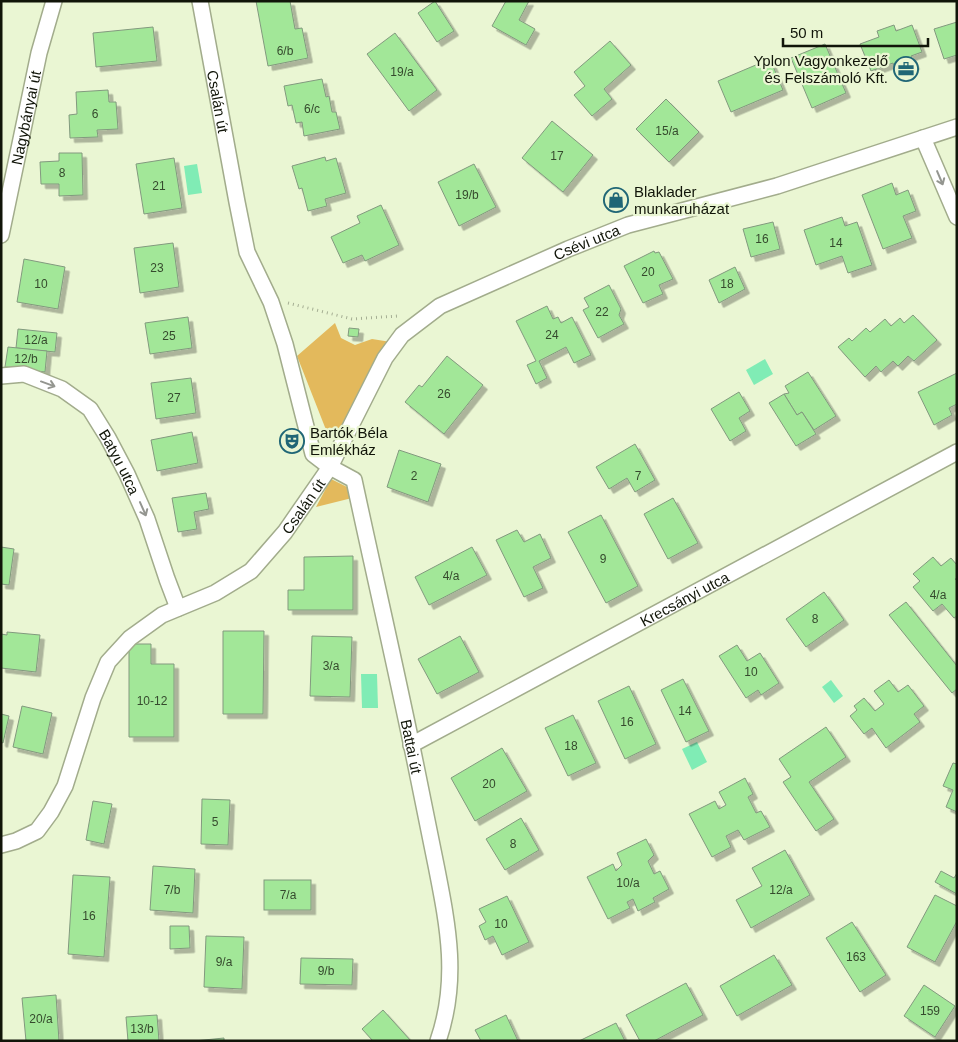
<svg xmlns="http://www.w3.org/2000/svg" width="958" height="1042" viewBox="0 0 958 1042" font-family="Arial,sans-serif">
<defs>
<filter id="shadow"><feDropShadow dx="4.5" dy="4.5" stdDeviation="0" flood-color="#0004"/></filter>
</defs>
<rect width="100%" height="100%" fill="#eaf6d3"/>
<g fill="#e3b95c">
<polygon points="335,323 341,338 355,345 372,339 391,342 343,432 330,440 297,356"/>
<polygon points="331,479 349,488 352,498 316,507"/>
</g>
<g fill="#80ecb5">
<polygon points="197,164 202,193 188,195 184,166"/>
<polygon points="765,359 773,374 754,385 746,370"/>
<polygon points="361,674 377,674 378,708 362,708"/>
<polygon points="831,680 843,696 834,703 822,687"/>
<polygon points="697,742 707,762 692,770 682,749"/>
</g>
<g fill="#a2e798" stroke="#82997e" filter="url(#shadow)">
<polygon points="256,1 290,1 295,29 302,28 308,58 268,66"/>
<polygon points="435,1 454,31 437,42 418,13"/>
<polygon points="506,1 529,1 519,20 535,29 526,45 492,26"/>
<polygon points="957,22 957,55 944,59 934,29"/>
<polygon points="894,25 896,31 912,25 922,52 911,56 915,65 897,72 893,63 871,71 860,44 879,37 877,31"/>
<polygon points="153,27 157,61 96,67 93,33"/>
<polygon points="395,33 437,90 409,111 367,54"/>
<polygon points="610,41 631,65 604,89 612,99 592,116 574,95 585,86 574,72"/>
<polygon points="825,44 846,93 812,108 791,58"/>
<polygon points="770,59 783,90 731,112 718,81"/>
<polygon points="322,79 326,97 329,96 332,112 336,112 340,129 304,136 302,122 296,123 292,105 288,106 284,86"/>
<polygon points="108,90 109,102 116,102 118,129 97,130 98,137 70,138 69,115 77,114 76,92"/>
<polygon points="666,99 699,132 669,162 636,129"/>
<polygon points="552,121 593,155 563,192 522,158"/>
<polygon points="59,153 82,153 83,195 59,196 59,184 41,184 40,162 59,161"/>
<polygon points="325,157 326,161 336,158 346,193 325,199 327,206 308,211 302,188 299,189 292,166"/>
<polygon points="174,158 182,208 144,214 136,164"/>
<polygon points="474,164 496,207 459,226 438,182"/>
<polygon points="892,183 896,195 908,190 916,211 903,216 912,238 883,249 862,195"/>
<polygon points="381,205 399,245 365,261 362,255 343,263 331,237 360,223 357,216"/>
<polygon points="842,217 845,226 857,222 872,265 848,273 842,256 816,265 804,230"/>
<polygon points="773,222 780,249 751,257 743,229"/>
<polygon points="173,243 179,287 140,293 134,248"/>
<polygon points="654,251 655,253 659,252 673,279 659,285 663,294 643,303 624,266"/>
<polygon points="24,259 65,267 58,309 17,302"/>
<polygon points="735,267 745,289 719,303 709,280"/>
<polygon points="609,285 621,309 619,315 624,324 598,338 583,310 589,307 584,298"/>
<polygon points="547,306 553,319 558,317 561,323 572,317 591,355 574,363 566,347 539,361 547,378 536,384 527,365 536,361 516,321"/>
<polygon points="913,315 937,340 914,361 908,356 898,366 893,361 881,372 876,366 865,377 838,347 849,338 852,341 866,328 870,332 885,319 891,326 900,318 904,323"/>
<polygon points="188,317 192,348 150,354 145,323"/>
<polygon points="349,328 359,329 358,337 348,336"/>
<polygon points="18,329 57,333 55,352 16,348"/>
<polygon points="8,347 47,351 45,372 5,367"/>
<polygon points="447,356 483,385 444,434 405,402 419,385 422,387"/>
<polygon points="808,372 836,416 814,430 802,412 797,415 784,394 789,393 785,386"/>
<polygon points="957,373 957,404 949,408 952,415 934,425 918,392"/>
<polygon points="191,378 196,413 156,419 151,383"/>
<polygon points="739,392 750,411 739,418 746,431 730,441 711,409"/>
<polygon points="784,394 797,415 802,412 816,434 796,446 769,403"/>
<polygon points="192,432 198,463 157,471 151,440"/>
<polygon points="635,444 655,480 635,492 627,478 609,489 596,467"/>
<polygon points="399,450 441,464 428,502 387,487"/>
<polygon points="206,493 209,509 194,512 197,529 178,532 172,498"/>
<polygon points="673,498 698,543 668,559 644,514"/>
<polygon points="601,515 638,586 606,603 568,532"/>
<polygon points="517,530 524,542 540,534 551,558 533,567 543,588 524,597 496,540"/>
<polygon points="1,547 14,549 9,585 1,584"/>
<polygon points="472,547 487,575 429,605 415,577"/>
<polygon points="353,556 353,610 288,610 288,590 304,590 304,557"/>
<polygon points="933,557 941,566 951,558 957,565 957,578 955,579 957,581 957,616 954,618 942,604 933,611 913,587 920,581 913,574"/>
<polygon points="824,592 844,620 806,647 786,619"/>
<polygon points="906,602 957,666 957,689 952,693 889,615"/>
<polygon points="223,631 264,631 263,714 223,714"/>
<polygon points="7,632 40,635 36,672 1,668 1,634 7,635"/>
<polygon points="312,636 352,637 350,697 310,696"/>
<polygon points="460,636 479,672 437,694 418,659"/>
<polygon points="129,644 151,644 151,664 174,664 174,737 129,737"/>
<polygon points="737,645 747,661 760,653 779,683 761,695 758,690 746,698 719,656"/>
<polygon points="683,679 709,731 686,742 661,690"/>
<polygon points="889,680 898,692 908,685 924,706 914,714 920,722 886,748 872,728 864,734 850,716 857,710 854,706 864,698 875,711 884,704 874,691"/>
<polygon points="629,686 656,744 625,759 598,701"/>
<polygon points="22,706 52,713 43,754 13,747"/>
<polygon points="1,714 9,716 3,743 1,742"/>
<polygon points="573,715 596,763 568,776 545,728"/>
<polygon points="826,727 846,757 809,782 834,819 816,831 783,782 791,777 779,759"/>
<polygon points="502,748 527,791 475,821 451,778"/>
<polygon points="953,763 957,764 957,812 946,807 953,790 943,786"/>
<polygon points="745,778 753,794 748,797 756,813 761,811 770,827 744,840 738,830 726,836 731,847 712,857 689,814 715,801 719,809 726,805 719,792"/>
<polygon points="202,799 230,800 228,845 201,844"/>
<polygon points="93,801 112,804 104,844 86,840"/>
<polygon points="521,818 539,850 505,870 486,839"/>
<polygon points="646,839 654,855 648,861 654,874 660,871 669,889 653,898 655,902 638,911 633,899 627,902 630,908 608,919 587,877 613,864 616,871 622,865 617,853"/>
<polygon points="785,850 810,895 751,928 736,900 762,886 752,868"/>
<polygon points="153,866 195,869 193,913 150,910"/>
<polygon points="941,871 954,878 957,873 957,894 935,882"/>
<polygon points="73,875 110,877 104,957 68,954"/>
<rect x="264" y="880" width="47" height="30"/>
<polygon points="935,895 957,906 957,921 935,962 907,947"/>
<polygon points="507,896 529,942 502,955 493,936 485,940 479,926 486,922 479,909"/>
<polygon points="852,922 886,975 860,992 826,938"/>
<polygon points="170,926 189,926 190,948 170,949"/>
<polygon points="206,936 244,937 242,989 204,987"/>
<polygon points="774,955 792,985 737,1016 720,986"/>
<polygon points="301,958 353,959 352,985 300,984"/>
<polygon points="686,983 703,1015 654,1041 640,1041 626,1015"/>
<polygon points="924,985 955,1006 935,1037 904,1016"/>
<polygon points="56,995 59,1041 26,1041 22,998"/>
<polygon points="383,1010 411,1041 373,1041 362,1029"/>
<polygon points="157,1015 159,1041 128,1041 126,1017"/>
<polygon points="506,1015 518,1041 481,1041 475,1030"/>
<polygon points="616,1023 625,1041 579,1041"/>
<polygon points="224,1038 224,1041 194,1041"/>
</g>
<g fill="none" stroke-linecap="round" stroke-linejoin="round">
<defs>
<g id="minor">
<path id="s1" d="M200 1 237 202 247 252 271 302 285 344 313 454 330 467 354 480C375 578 398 677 418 776 424 806 430 836 436 865 448 926 459 980 438 1041"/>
<polyline points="923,138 957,217"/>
<path id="s2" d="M1 235 39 53 54 1"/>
<path id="s3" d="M1 376 24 374 62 389 90 409 108 438 127 474 147 519 167 579 178 608"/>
<path id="s4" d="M411 745 957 452"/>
<path id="s5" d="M1 845 16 841 37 831 51 812 65 786 93 698 108 662 130 638 162 615 215 593 251 571 285 532 330 467 385 358 402 335 440 306 568 249 628 225 777 186 957 127"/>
</g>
</defs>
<use href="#minor" stroke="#a2ac8c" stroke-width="18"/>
<polyline stroke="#a5ae93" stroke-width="3" stroke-dasharray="1 4" stroke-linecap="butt" points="288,303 352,319 398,316"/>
<use href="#minor" stroke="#fff" stroke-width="15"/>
</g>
<defs><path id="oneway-shaft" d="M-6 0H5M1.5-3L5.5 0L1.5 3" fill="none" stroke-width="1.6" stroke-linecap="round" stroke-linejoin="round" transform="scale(1.25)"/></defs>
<g stroke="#949690">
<use href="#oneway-shaft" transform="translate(940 178) rotate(67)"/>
<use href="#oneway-shaft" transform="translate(48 384) rotate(20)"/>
<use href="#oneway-shaft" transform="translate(143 509) rotate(66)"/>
</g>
<defs>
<symbol id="office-ring" viewBox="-11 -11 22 22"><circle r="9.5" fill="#eaf6d3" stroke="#206676" stroke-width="1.5"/><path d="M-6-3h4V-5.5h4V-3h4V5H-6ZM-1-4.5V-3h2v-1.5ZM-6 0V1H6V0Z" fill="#206676"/></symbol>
<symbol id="shop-ring" viewBox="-11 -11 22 22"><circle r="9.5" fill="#eaf6d3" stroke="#206676" stroke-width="1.5"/><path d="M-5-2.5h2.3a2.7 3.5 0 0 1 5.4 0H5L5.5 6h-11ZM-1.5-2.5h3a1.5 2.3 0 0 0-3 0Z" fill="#206676"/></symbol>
<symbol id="theatre-ring" viewBox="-11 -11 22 22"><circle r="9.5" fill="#eaf6d3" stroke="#206676" stroke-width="1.5"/><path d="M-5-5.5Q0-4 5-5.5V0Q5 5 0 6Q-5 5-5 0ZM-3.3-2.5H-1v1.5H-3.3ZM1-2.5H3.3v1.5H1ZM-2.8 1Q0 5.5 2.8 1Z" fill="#206676"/></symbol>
</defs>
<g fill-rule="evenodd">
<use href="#office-ring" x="892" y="55" width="28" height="28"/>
<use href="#shop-ring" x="602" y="186" width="28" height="28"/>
<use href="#theatre-ring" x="278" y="427" width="28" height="28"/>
</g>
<g text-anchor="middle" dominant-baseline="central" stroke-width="4.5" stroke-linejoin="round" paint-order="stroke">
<g font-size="12" fill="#354a2d">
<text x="285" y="51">6/b</text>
<text x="402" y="72">19/a</text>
<text x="312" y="109">6/c</text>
<text x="95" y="114">6</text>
<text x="667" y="131">15/a</text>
<text x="557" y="156">17</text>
<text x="62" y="173">8</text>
<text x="159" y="186">21</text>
<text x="467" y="195">19/b</text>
<text x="762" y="239">16</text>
<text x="836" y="243">14</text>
<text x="157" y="268">23</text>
<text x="648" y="272">20</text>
<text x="41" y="284">10</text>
<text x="727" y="284">18</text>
<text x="602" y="312">22</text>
<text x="552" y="335">24</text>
<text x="169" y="336">25</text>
<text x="36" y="340">12/a</text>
<text x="26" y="359">12/b</text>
<text x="444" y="394">26</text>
<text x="174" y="398">27</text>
<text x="414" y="476">2</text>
<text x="638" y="476">7</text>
<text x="603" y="559">9</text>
<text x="451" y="576">4/a</text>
<text x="938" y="595">4/a</text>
<text x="815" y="619">8</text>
<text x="331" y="666">3/a</text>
<text x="751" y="672">10</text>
<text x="152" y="701">10-12</text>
<text x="685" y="711">14</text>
<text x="627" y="722">16</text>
<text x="571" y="746">18</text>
<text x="489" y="784">20</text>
<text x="215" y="822">5</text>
<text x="513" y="844">8</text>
<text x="628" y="883">10/a</text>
<text x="172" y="890">7/b</text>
<text x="781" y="890">12/a</text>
<text x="288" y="895">7/a</text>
<text x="89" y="916">16</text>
<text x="501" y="924">10</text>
<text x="856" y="957">163</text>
<text x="224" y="962">9/a</text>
<text x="326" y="971">9/b</text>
<text x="930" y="1011">159</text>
<text x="41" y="1019">20/a</text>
<text x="142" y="1029">13/b</text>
</g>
<g font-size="15" fill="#111509" stroke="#eaf6d3" text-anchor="start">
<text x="888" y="60" text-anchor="end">Yplon Vagyonkezelő<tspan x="888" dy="17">és Felszámoló Kft.</tspan></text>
<text x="634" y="191">Blaklader<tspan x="634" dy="17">munkaruházat</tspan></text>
<text x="310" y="432">Bartók Béla<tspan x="310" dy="17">Emlékház</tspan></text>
</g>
<g font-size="15" fill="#111509" stroke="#eaf6d3">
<text stroke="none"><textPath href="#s1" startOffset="102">Csalán út</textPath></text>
<text stroke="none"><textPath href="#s2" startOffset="120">Nagybányai út</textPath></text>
<text stroke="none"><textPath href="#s5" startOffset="884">Csévi utca</textPath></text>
<text stroke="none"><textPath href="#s3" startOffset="159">Batyu utca</textPath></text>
<text stroke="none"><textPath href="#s5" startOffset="478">Csalán út</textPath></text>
<text stroke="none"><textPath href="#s4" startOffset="310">Krecsányi utca</textPath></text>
<text stroke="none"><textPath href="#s1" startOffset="790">Battai út</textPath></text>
</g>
</g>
<rect width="958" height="1042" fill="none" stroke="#111509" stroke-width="5"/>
<path d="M783 38v8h145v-8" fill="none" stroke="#111509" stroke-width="2.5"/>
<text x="790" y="38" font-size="15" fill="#111509" stroke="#eaf6d3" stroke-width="4" paint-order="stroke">50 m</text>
</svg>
